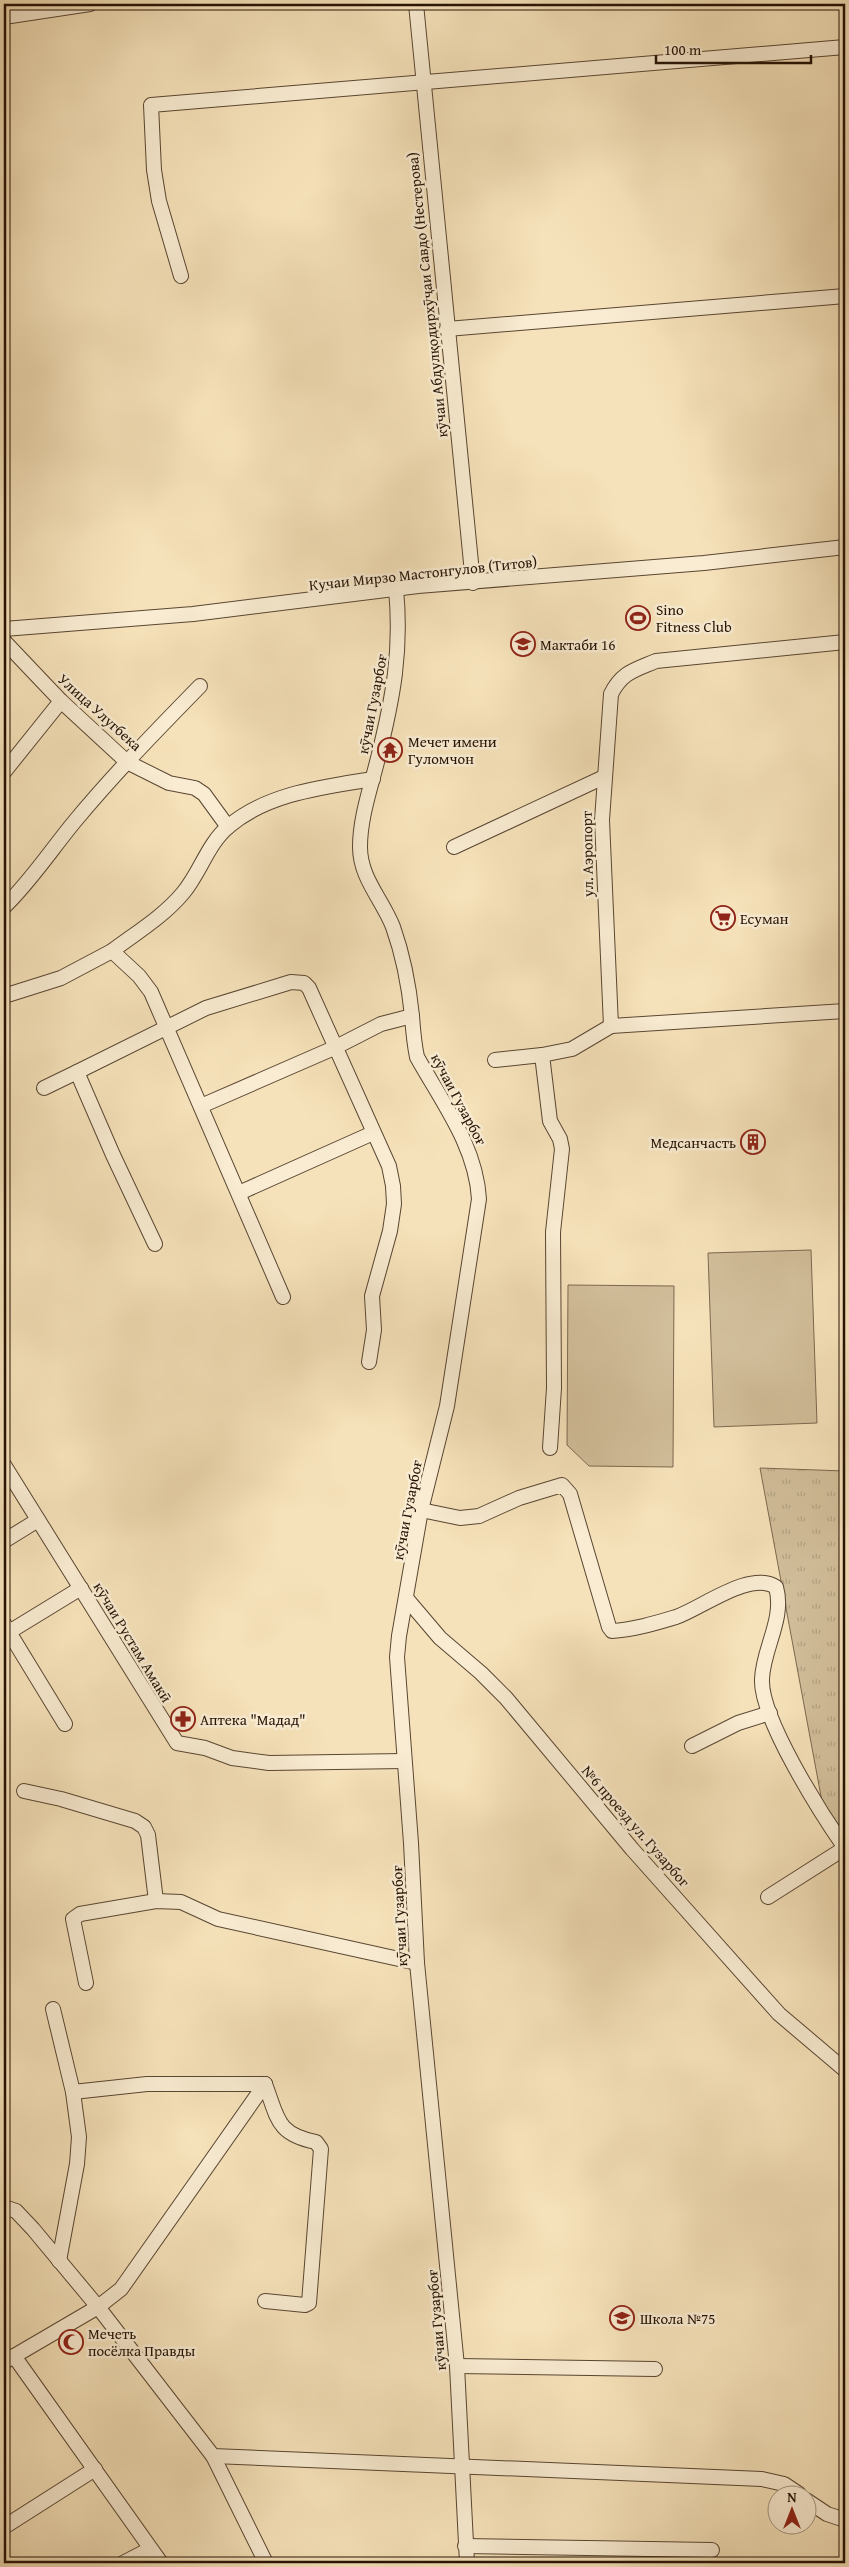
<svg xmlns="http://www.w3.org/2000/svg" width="849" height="2567" viewBox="0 0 849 2567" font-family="'Gentium Book Plus',serif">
<defs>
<pattern id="grass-tufts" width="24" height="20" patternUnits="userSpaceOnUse" patternTransform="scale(1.25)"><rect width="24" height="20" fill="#d2bf9b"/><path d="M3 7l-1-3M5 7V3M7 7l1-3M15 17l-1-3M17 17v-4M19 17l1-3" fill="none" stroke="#b4a384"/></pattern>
</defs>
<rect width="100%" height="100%" fill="#f6e2ba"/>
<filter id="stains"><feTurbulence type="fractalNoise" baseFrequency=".004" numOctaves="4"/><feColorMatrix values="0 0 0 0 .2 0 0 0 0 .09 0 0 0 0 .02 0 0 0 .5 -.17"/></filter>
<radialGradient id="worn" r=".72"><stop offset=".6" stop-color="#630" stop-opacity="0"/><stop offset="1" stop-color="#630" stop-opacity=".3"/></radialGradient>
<polygon fill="url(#grass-tufts)" stroke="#7c6850" points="760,1468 845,1471 845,1842 823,1807"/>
<g fill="#d2bf9b" stroke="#7c6850">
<polygon points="811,1250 817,1423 714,1427 708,1253"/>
<polygon points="568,1285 674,1286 673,1467 589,1466 567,1445"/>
</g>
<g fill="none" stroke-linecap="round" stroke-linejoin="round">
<defs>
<g id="minor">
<polyline points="416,4 473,583"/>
<polyline points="4,17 90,4"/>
<polyline points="181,276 159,201 154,170 151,105 845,47"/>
<polyline points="447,329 845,296"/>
<path d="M396 589C402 651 393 698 378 758 371 787 360 817 360 847 360 878 382 899 393 927 403 955 409 986 412 1016 413 1030 414 1043 417 1057 442 1102 476 1146 479 1199L447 1406 421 1510 399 1636 397 1657 411 1843 417 1963 457 2366 467 2563"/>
<polyline points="4,629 193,614 418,586 704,563 845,547"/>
<polyline points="4,641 61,701 127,762 169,783 195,788 204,794 228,827"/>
<polyline points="4,772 61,701"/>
<polyline points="454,847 604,777"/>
<path d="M4 907C31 881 51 850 75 821 114 774 157 730 200 686"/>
<path d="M112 951C136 933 164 916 183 893 200 873 208 843 229 826 268 793 324 787 373 779"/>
<polyline points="4,996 61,978 112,951 139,976 151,992 283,1297"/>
<path d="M611 1026 602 820 611 694C622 672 635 670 656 661L845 642"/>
<polyline points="611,1026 845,1011"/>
<polyline points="495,1060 542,1055"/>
<polyline points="44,1088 77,1072"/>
<polyline points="201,1106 334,1048 381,1024 412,1016"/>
<polyline points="239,1193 373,1133"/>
<polyline points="155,1244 113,1155 77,1072 206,1008 291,982 304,983 309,988 389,1166 393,1186 394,1204 390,1231 372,1296 374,1330 369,1362"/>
<polyline points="550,1448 554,1388 553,1232 562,1149 560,1139 550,1121 542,1055 572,1049 611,1026"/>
<polyline points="4,1465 177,1743 205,1748 232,1758 269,1763 404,1761"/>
<path d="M421 1510 460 1518 479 1516 519 1498 562 1485 570 1494 609 1627 612 1631C633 1630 656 1623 676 1617 702 1608 750 1570 776 1587 785 1619 763 1648 762 1679 760 1718 822 1815 845 1848"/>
<polyline points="4,1541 38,1520"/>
<polyline points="406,1598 440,1638 481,1673 506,1698 632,1849 779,2014 845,2070"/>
<polyline points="4,1624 65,1724"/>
<polyline points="9,1632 81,1588"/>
<polyline points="692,1746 738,1723 770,1713"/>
<polyline points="24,1791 61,1799 135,1821 144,1827 148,1835 156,1901"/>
<polyline points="768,1897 845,1848"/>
<polyline points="86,1983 73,1919 80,1914 156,1901 181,1902 218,1919 417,1963"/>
<polyline points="53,2009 73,2092"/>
<polyline points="4,2207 16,2211 33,2229 98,2307 213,2456 762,2479 784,2484 799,2494"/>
<polyline points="59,2261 77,2164 79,2137 73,2092 147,2084 265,2084"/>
<path d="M265 2301 305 2305 309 2303 321 2149 316 2142C276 2134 278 2118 265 2084"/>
<polyline points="14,2356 161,2563"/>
<polyline points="4,2362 98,2307 121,2289 265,2084"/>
<polyline points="457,2366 655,2369"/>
<polyline points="213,2456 266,2563"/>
<polyline points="806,2500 827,2514 845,2520"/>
<polyline points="4,2527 95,2469"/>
<polyline points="465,2546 712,2550"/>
<polyline points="123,2563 150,2549"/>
</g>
</defs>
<use href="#minor" stroke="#594632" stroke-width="16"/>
<use href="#minor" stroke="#f9ecd2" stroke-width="14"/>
</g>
<defs>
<symbol id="stadium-ring" viewBox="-11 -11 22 22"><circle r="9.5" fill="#f9ecd2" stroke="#8f2418" stroke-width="1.5"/><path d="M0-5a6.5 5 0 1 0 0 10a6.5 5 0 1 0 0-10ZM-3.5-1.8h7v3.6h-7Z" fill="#8f2418"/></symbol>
<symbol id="school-ring" viewBox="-11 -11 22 22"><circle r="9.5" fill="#f9ecd2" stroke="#8f2418" stroke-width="1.5"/><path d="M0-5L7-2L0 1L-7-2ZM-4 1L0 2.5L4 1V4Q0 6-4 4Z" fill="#8f2418"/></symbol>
<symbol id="temple-ring" viewBox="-11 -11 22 22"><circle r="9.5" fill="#f9ecd2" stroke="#8f2418" stroke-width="1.5"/><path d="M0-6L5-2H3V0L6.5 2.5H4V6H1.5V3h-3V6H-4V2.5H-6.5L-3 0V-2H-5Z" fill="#8f2418"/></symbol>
<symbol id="supermarket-ring" viewBox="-11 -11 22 22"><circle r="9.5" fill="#f9ecd2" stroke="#8f2418" stroke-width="1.5"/><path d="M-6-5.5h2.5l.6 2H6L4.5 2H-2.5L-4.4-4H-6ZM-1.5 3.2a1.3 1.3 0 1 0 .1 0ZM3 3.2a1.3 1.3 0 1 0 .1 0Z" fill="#8f2418"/></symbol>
<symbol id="building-ring" viewBox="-11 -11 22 22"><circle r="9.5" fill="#f9ecd2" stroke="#8f2418" stroke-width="1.5"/><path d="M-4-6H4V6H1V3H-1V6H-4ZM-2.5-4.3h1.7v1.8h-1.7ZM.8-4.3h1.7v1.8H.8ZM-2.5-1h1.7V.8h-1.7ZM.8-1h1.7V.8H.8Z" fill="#8f2418"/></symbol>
<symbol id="pharmacy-ring" viewBox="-11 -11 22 22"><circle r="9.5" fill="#f9ecd2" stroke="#8f2418" stroke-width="1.5"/><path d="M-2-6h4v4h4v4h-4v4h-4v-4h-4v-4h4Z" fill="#8f2418"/></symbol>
<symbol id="mosque-ring" viewBox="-11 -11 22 22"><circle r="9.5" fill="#f9ecd2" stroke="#8f2418" stroke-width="1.5"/><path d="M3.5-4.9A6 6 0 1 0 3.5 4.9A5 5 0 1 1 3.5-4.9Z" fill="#8f2418"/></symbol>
</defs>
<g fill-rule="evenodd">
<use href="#stadium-ring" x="624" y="604" width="28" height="28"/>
<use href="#school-ring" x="509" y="630" width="28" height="28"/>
<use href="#temple-ring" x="376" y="736" width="28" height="28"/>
<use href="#supermarket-ring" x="709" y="904" width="28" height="28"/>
<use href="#building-ring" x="739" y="1128" width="28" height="28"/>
<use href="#pharmacy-ring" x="169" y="1705" width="28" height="28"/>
<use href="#school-ring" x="608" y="2304" width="28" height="28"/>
<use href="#mosque-ring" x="57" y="2328" width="28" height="28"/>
</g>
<g text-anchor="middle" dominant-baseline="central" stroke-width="5" stroke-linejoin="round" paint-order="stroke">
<g font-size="15" fill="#251205" stroke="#f9ecd2">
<text transform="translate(427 295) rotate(-96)">кӯчаи Абдулқодирхӯҷаи Савдо (Нестерова)</text>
<text transform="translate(423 573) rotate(-6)">Кучаи Мирзо Мастонгулов (Титов)</text>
<text transform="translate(372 704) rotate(-79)">кӯчаи Гузарбоғ</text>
<text transform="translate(100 712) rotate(42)">Улица Улугбека</text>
<text transform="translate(587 854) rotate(-91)">ул. Аэропорт</text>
<text transform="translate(459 1099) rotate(62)">кӯчаи Гузарбоғ</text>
<text transform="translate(407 1510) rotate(-79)">кӯчаи Гузарбоғ</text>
<text transform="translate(133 1642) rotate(59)">кӯчаи Рустам Амакӣ</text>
<text transform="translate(636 1826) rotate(49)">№6 проезд ул. Гузарбог</text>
<text transform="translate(399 1916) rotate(-93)">кӯчаи Гузарбоғ</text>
<text transform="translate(436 2320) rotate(-95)">кӯчаи Гузарбоғ</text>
</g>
<g font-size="15" fill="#251205" stroke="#f9ecd2" text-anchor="start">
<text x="656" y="609">Sino<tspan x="656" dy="17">Fitness Club</tspan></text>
<text x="540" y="644">Мактаби 16</text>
<text x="408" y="741">Мечет имени<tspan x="408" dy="17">Гуломчон</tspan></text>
<text x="740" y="918">Есуман</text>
<text x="736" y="1142" text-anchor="end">Медсанчасть</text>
<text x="200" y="1719">Аптека "Мадад"</text>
<text x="640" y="2318">Школа №75</text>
<text x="88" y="2333">Мечеть<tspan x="88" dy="17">посёлка Правды</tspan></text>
</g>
</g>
<rect width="849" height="2567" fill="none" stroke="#f6e2ba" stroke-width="20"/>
<rect x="5" y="5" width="839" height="2557" fill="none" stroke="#251205" stroke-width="2.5"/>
<rect x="10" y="10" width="829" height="2547" fill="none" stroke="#251205"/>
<g transform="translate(792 2510)"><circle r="24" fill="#f9ecd2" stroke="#a49580"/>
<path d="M0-4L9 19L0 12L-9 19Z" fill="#8f2418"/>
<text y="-8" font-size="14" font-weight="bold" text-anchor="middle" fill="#251205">N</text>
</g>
<path d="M656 55v8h155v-8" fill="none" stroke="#251205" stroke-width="2.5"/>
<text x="664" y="55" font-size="15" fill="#251205" stroke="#f9ecd2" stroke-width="4" paint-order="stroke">100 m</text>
<rect width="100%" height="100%" filter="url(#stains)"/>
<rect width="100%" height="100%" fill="url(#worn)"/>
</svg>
